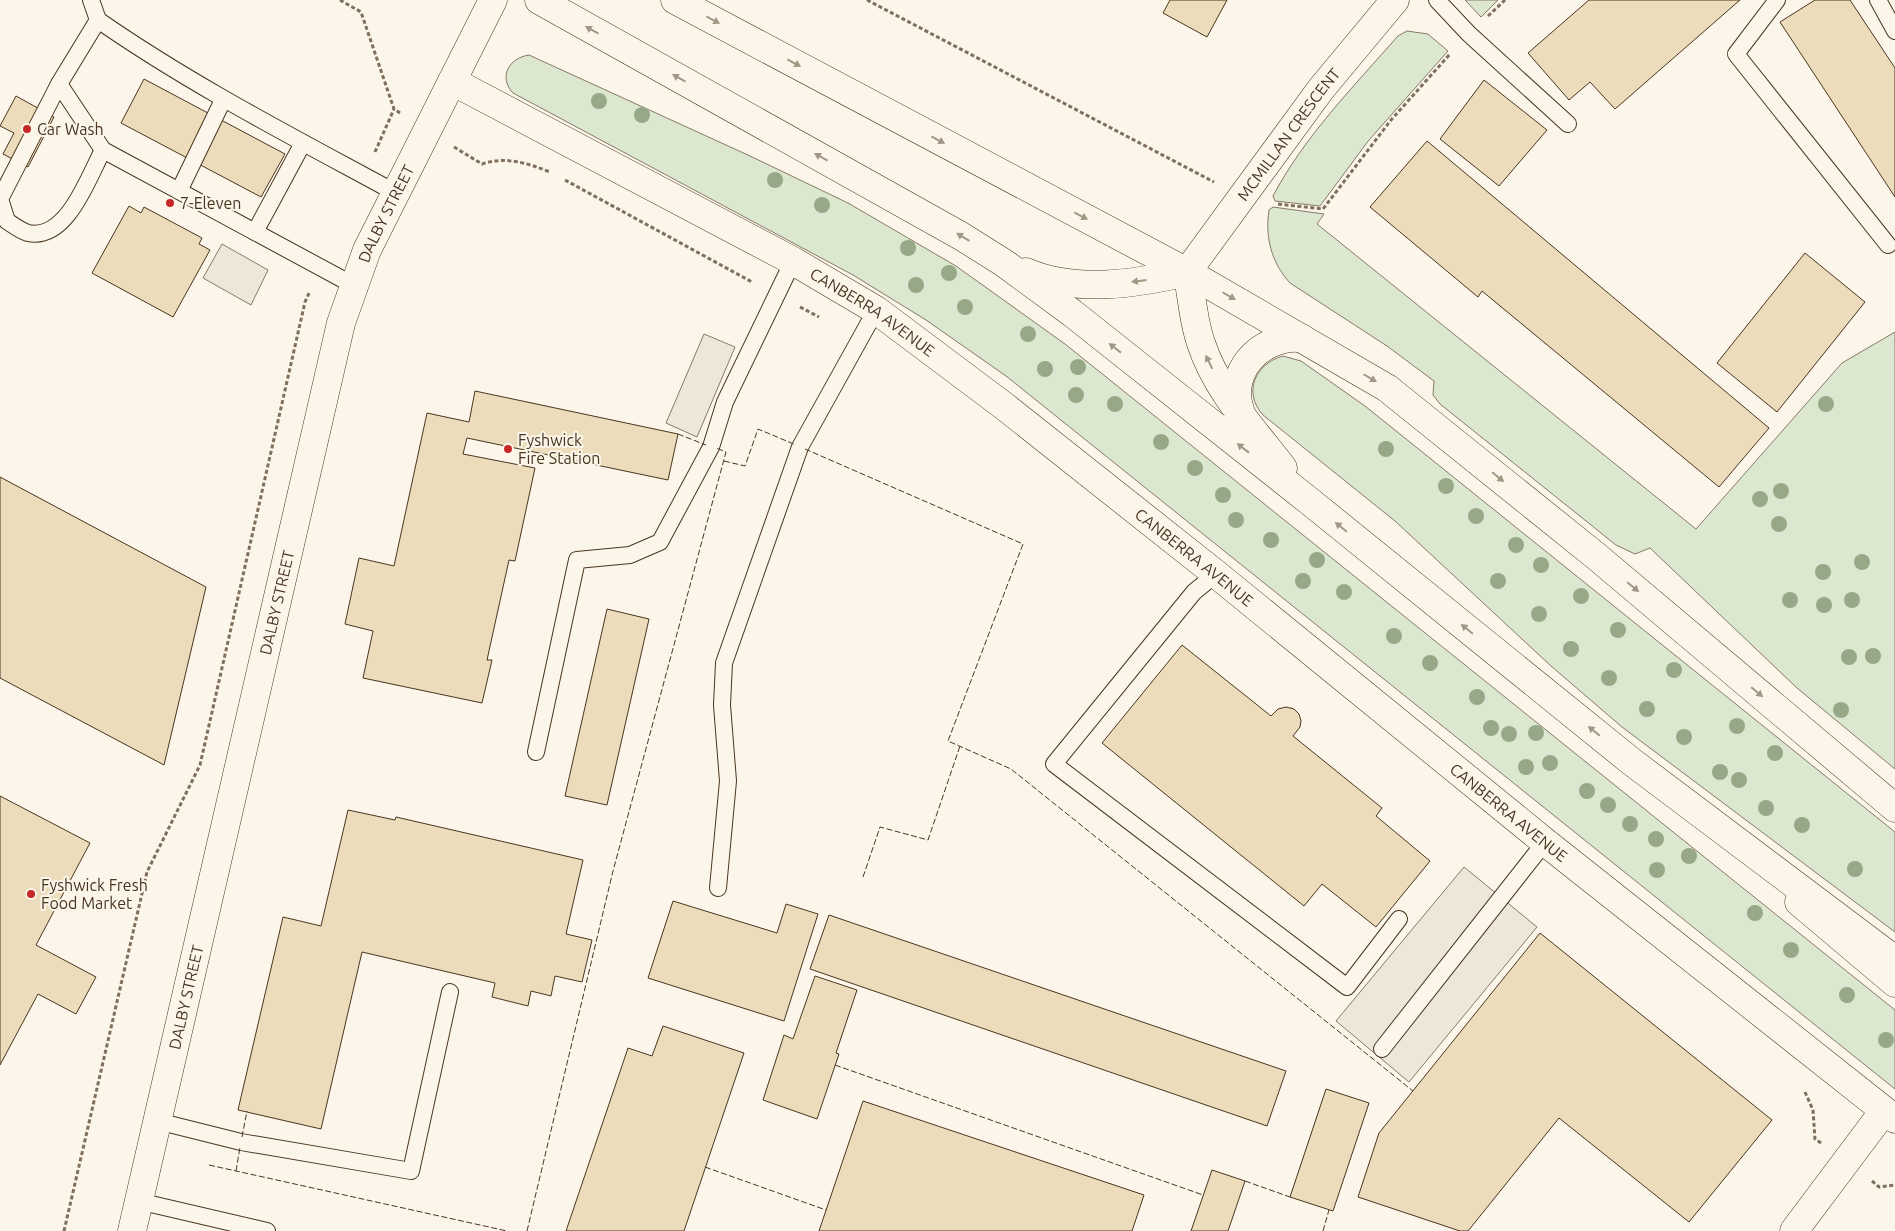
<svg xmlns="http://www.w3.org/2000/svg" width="1895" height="1231" viewBox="0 0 1895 1231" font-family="Ubuntu,sans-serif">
<rect width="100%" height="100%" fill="#fbf6e9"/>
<g fill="#dce7d0" stroke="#887966">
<polygon points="1465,0 1498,0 1481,17"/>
<path d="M1407 31 1428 34 1448 51 1369 140 1320 206 1275 201 1273 196C1304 137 1354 86 1398 36Z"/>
<path d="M529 55 750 156 848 203 956 266 1065 344 1895 1010V1089L1006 376 926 320 853 275 513 93C498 77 509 58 529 55Z"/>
<path d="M1273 207 1324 214 1317 224 1696 529 1842 363 1895 332V769L1797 688 1650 548 1635 554 1616 545 1440 404 1433 395 1434 381 1387 346 1290 283C1271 262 1265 237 1269 210Z"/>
<path d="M1283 356 1301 361 1365 406 1895 832V932L1622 727 1551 666 1395 521 1263 415C1242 392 1256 363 1283 356Z"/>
</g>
<g fill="#ede7d9" stroke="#887966">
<polygon points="222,244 268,270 251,305 203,278"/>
<polygon points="704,334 735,347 697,437 666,423"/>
<polygon points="1464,867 1537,927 1409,1082 1336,1021"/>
</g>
<g fill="#ecdcbc" stroke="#4a3520">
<polygon points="1170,0 1227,0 1207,37 1163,13"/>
<polygon points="1589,0 1740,0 1615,109 1590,82 1569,100 1528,53"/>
<polygon points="1815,0 1850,0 1895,68 1895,197 1780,22"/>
<polygon points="144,79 285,154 261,197 121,123"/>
<polygon points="1484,80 1547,130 1499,186 1440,139"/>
<polygon points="16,96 54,117 28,167 3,154 14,133 0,126"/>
<polygon points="1427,141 1769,428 1719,487 1482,291 1478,297 1370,207"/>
<polygon points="129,206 141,213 144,207 202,238 199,244 210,250 173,317 92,273"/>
<polygon points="1805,253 1865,302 1777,412 1717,363"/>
<polygon points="475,391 678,434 668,480 467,438 463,454 535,468 515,561 509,560 487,660 492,660 482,703 363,678 373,631 345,624 359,558 394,566 427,413 469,422"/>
<polygon points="0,477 206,587 164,765 0,678"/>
<polygon points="607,609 649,619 607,805 565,796"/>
<polygon points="1182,645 1271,716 1278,709 1286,707 1294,709 1299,714 1301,721 1300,727 1293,736 1382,808 1376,816 1430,861 1376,927 1322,884 1304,906 1102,743"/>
<polygon points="0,796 90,843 36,945 96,977 76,1014 38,994 0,1065"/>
<polygon points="348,810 395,820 396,817 583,860 566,934 592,940 582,982 555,976 551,996 531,991 528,1006 492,997 495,983 362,952 321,1129 238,1110 283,917 321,926"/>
<polygon points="673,901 777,933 786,904 818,914 784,1021 648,978"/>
<polygon points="829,915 1286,1071 1267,1126 810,969"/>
<polygon points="1540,933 1772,1120 1689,1222 1559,1118 1468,1231 1460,1231 1358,1197 1379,1133"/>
<polygon points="815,976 857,990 836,1053 839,1054 817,1119 763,1100 784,1035 793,1039"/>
<polygon points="663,1026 744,1053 684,1231 566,1231 628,1048 652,1056"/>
<polygon points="1326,1089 1369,1103 1333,1211 1290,1197"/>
<polygon points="863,1101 1144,1195 1132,1231 819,1231"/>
<polygon points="1212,1170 1245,1181 1228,1231 1191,1231"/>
</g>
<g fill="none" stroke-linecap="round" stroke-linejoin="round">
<defs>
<g id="lane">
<path d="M91 0 98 20 59 84 0 199 7 221C13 225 21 231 28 233 67 241 88 178 103 150"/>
<polyline points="1437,0 1469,34 1568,124"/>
<polyline points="1777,0 1736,54 1888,245"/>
<polyline points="1878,0 1895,31"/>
<path d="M98 20C193 86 295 138 396 193"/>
<polyline points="59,84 103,150 355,286"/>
<polyline points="179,191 223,100"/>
<polyline points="255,232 303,143"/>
<polyline points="1216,574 1194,592 1054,764 1347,987 1399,919"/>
<polyline points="536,752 577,560 630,555 660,542 711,447 725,402 793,261"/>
<polyline points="718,888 728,781 722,705 724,663 800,447 876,310"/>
<polyline points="1382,1049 1545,842"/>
<polyline points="157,1121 241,1142 411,1171 450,992"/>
<polyline points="138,1201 267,1231"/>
</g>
<g id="street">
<path id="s1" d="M452 81 793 261 876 310 1004 406 1216 574 1545 842 1895 1119"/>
<path id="s2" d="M132 1231 341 323 367 250 493 0"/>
<polyline points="1794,1231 1884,1111"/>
</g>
<g id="secondary">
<path id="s3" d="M1187 272 1321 89 1395 0"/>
<polyline points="1799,902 1895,983"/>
</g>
<g id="highway">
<polyline points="539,0 961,236 1004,263 1072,313 1308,500 1632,762 1895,960"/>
<polyline points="675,0 1187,272 1387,388 1596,556 1895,808"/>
<path d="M1026 272C1075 293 1136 284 1187 272"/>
<path d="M1187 272C1192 295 1193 321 1201 343 1216 390 1253 429 1283 468"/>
<path d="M1241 413C1225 373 1260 335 1301 338"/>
</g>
</defs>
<use href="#lane" stroke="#4a3520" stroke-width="18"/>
<use href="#street" stroke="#4a3520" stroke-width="29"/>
<use href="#secondary" stroke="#4a3520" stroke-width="29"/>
<use href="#highway" stroke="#4a3520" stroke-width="29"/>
<g stroke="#7f6f5c" stroke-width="3" stroke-dasharray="4 2.5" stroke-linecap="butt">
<polyline points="340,0 361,12 394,109 400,113"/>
<polyline points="867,0 1214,182"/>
<polyline points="1488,16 1505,0"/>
<path d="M454 147 482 164C506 156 527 163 550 172"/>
<polyline points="375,152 394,109"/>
<polyline points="565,180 752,282"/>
<polyline points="1278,204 1323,209 1391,120 1450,54"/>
<polyline points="800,307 819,317"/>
<polyline points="1805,1092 1813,1110 1815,1139 1821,1143"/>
<polyline points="1872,1181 1879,1187 1895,1185"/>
<polyline points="64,1231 147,872 200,765 305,302 310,291"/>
</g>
<use href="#lane" stroke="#fbf6e9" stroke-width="16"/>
<use href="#street" stroke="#fbf6e9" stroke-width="28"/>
<use href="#secondary" stroke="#fbf6e9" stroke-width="28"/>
<use href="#highway" stroke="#fbf6e9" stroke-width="28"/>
<g stroke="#4a3520" stroke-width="1" stroke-dasharray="6 2.5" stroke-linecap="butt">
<polyline points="678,434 706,445"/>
<polyline points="805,449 1023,544 948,741 1011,769 1413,1091"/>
<polyline points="724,461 745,466 758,429 796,445"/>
<polyline points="863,877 880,827 928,840 960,746"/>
<polyline points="835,1065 1203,1195"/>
<polyline points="242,1137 247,1111"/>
<polyline points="209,1165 507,1231"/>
<polyline points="705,1167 826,1210"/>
<polyline points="236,1171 240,1147"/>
<polyline points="1245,1181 1290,1197"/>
<polyline points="527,1231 613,871 726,452 716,448"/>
<polyline points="1323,1231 1329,1210"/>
</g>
</g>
<g fill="#96a887">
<circle cx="599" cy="101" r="8"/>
<circle cx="642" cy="115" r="8"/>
<circle cx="775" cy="180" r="8"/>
<circle cx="822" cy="205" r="8"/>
<circle cx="908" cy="248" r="8"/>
<circle cx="949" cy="273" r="8"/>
<circle cx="916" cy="285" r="8"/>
<circle cx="965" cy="307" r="8"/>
<circle cx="1028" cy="334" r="8"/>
<circle cx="1078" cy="367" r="8"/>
<circle cx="1045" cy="369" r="8"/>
<circle cx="1076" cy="395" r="8"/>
<circle cx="1115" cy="404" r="8"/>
<circle cx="1826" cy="404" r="8"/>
<circle cx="1161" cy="442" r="8"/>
<circle cx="1386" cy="449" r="8"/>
<circle cx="1195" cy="468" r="8"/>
<circle cx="1446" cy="486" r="8"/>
<circle cx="1781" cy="491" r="8"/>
<circle cx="1223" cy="495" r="8"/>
<circle cx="1760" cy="499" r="8"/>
<circle cx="1476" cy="516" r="8"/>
<circle cx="1236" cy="520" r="8"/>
<circle cx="1779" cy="524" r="8"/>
<circle cx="1271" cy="540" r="8"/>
<circle cx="1516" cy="545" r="8"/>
<circle cx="1317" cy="560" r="8"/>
<circle cx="1862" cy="562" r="8"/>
<circle cx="1541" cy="565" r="8"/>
<circle cx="1823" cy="572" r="8"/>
<circle cx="1303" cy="581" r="8"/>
<circle cx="1498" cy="581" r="8"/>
<circle cx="1344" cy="592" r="8"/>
<circle cx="1581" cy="596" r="8"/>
<circle cx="1790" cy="600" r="8"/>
<circle cx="1852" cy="600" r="8"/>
<circle cx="1824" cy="605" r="8"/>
<circle cx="1539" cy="614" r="8"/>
<circle cx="1618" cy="630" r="8"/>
<circle cx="1394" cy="636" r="8"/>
<circle cx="1571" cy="649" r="8"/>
<circle cx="1873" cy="656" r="8"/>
<circle cx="1849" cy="657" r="8"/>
<circle cx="1430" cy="663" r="8"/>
<circle cx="1674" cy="670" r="8"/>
<circle cx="1609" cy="678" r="8"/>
<circle cx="1477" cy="697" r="8"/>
<circle cx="1647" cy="709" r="8"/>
<circle cx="1841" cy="710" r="8"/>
<circle cx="1737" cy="726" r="8"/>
<circle cx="1491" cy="728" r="8"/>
<circle cx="1536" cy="733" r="8"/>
<circle cx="1509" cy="734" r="8"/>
<circle cx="1684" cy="737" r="8"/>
<circle cx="1775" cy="753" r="8"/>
<circle cx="1550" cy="763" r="8"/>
<circle cx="1526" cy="767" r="8"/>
<circle cx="1720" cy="772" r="8"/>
<circle cx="1739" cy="780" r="8"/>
<circle cx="1587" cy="791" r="8"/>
<circle cx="1608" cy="805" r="8"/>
<circle cx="1766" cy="808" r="8"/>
<circle cx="1630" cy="824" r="8"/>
<circle cx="1802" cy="825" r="8"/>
<circle cx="1656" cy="839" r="8"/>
<circle cx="1689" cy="856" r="8"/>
<circle cx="1855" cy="869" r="8"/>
<circle cx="1657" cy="870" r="8"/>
<circle cx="1755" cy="913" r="8"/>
<circle cx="1791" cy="950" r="8"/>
<circle cx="1847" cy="995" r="8"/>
<circle cx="1886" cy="1040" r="8"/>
</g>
<defs><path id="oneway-solid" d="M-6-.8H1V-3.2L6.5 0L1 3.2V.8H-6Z" transform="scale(1.25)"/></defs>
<g fill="#a29684">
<use href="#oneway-solid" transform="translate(713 20) rotate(28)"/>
<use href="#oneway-solid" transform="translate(592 30) rotate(-151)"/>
<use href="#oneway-solid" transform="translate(794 63) rotate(28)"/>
<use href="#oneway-solid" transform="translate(679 78) rotate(-151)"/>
<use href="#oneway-solid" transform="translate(938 140) rotate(28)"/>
<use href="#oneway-solid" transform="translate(821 157) rotate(-151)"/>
<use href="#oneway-solid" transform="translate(1081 216) rotate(28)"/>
<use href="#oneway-solid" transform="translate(963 237) rotate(-149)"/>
<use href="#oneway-solid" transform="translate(1139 281) rotate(173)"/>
<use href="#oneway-solid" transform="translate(1229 296) rotate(30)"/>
<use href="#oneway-solid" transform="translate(1115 348) rotate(-142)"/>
<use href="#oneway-solid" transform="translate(1209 362) rotate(-116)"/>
<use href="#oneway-solid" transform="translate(1370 378) rotate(30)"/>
<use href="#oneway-solid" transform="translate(1243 448) rotate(-142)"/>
<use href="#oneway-solid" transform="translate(1498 477) rotate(39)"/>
<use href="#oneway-solid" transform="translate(1341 527) rotate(-141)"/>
<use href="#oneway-solid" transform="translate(1633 587) rotate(40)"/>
<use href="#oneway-solid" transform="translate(1467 629) rotate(-141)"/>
<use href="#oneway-solid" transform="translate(1757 692) rotate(40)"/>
<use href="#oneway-solid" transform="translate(1594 731) rotate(-141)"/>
</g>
<g fill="#c62828" stroke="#fbf6e9" stroke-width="2">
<circle cx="27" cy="129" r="5"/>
<circle cx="170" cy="203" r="5"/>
<circle cx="508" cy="449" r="5"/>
<circle cx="31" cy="894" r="5"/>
</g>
<g text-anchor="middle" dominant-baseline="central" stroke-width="4" stroke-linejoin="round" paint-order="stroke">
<g font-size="16" fill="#4a3520" stroke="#fbf6e9" text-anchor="start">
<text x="37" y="129">Car Wash</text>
<text x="180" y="203">7-Eleven</text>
<text x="518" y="440">Fyshwick<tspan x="518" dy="18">Fire Station</tspan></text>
<text x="41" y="885">Fyshwick Fresh<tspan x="41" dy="18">Food Market</tspan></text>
</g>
<g font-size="16" fill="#4a3520" stroke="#fbf6e9">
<text stroke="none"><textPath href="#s3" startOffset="171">MCMILLAN CRESCENT</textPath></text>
<text stroke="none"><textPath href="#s2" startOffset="1050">DALBY STREET</textPath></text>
<text stroke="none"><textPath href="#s1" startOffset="480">CANBERRA AVENUE</textPath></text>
<text stroke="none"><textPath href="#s1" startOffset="885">CANBERRA AVENUE</textPath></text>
<text stroke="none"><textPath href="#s2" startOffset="645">DALBY STREET</textPath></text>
<text stroke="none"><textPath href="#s1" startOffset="1290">CANBERRA AVENUE</textPath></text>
<text stroke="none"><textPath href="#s2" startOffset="240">DALBY STREET</textPath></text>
</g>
</g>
</svg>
